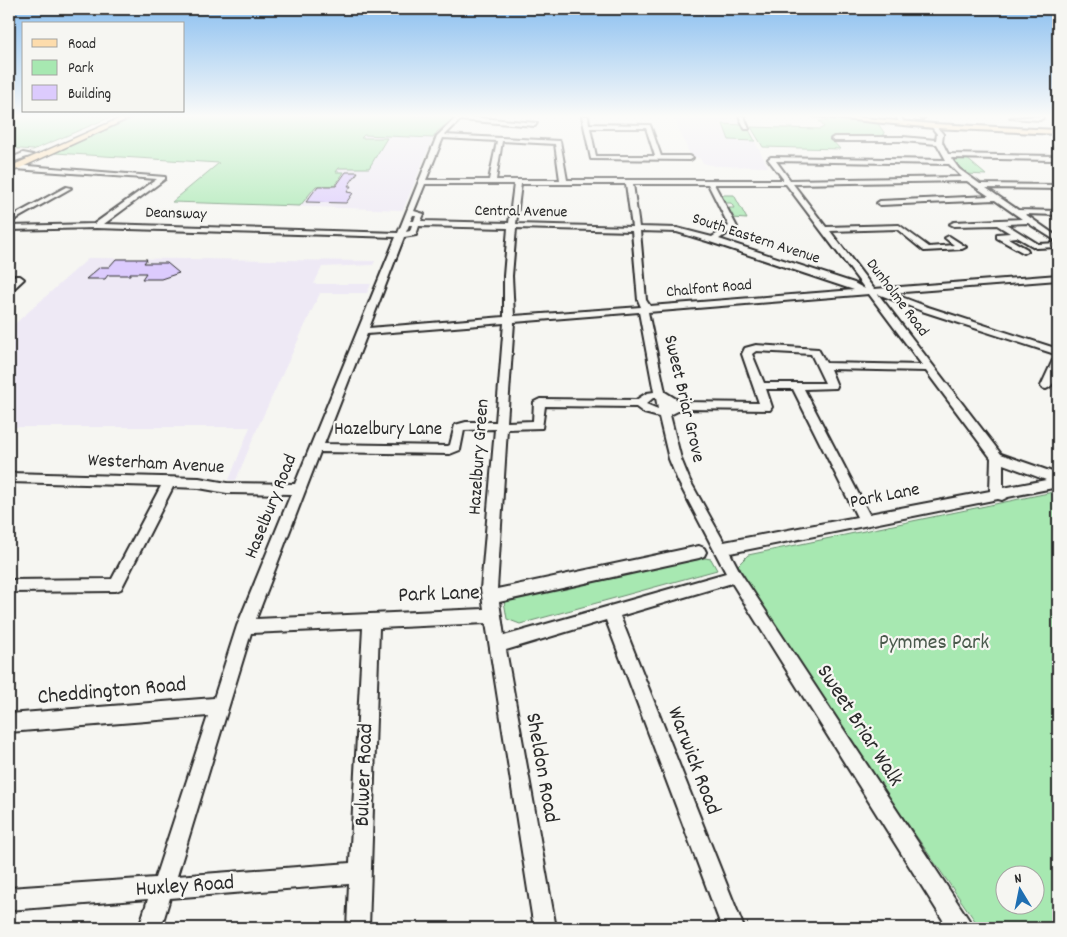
<svg xmlns="http://www.w3.org/2000/svg" width="1067" height="937" viewBox="0 0 1067 937" font-family="Dekko,sans-serif">
<rect width="100%" height="100%" fill="#f6f6f2"/>
<filter id="ink" filterUnits="userSpaceOnUse"><feTurbulence type="fractalNoise" baseFrequency=".02" numOctaves="2"/><feDisplacementMap in="SourceGraphic" scale="10" xChannelSelector="R" yChannelSelector="G"/><feConvolveMatrix kernelMatrix="1 2 1 2 8 2 1 2 1" color-interpolation-filters="sRGB"/></filter>
<g filter="url(#ink)">
<g fill="#eee9f5">
<path d="M674 118 741 120 744 128H748L768 167 715 166 703 163 699 158 691 157Z"/>
<path d="M364 135 433 138 403 210 172 202 220 163Z"/>
<path d="M89 258 375 261 373 265 322 267 314 284H371L367 293H320L258 427 236 480H229L250 427H9V329Z"/>
</g>
<g fill="#a7e8b1" stroke="#698a6e" fill-rule="evenodd">
<path d="M9 116H113L33 150 9 148Z"/>
<path d="M138 116H449L455 117 437 132 433 138 364 135 361 138H387L369 168H339L336 172H344L335 186H316L300 206 172 202 219 163 55 153Z"/>
<path d="M826 118 877 122 885 134 877 138H830L840 149 763 147 751 127 820 129 824 127 819 121H828Z"/>
<path d="M723 124 743 125 744 128H748L755 141 729 140Z"/>
<path d="M950 157H965L986 175 966 174Z"/>
<path d="M720 195H734L747 219 732 218 729 208H734L731 203H726Z"/>
<path d="M1058 491V928H980L785 647 738 565 748 555ZM1004 874H1034V904H1004Z"/>
<path d="M705 558 711 559 717 570 520 624 507 619 504 601 509 598Z"/>
</g>
<g fill="#dccbfd" stroke="#2b2b2b">
<path d="M346 172H358L348 186H351L347 192 353 193 346 203 306 202 318 186H336Z"/>
<path d="M116 259H147L144 263H167L179 273 161 279H142L146 273H130V275H108L105 279H86L100 267H109Z"/>
</g>
<g fill="none" stroke-linecap="round" stroke-linejoin="round">
<g stroke="#2b2b2b" stroke-width="4">
<g id="minor">
<path d="M458 116 537 123 535 126 460 120 445 135 560 141 567 180H784L768 159 771 157 946 160 937 144 903 141H834L831 139 834 137H903L936 140 937 134 931 126 934 124 943 134 942 142 948 154 1055 156 1058 158V163L1053 160 951 158 959 169 980 184 1058 185V189L986 188 1018 210 1058 211V215L1025 214 1058 237V242L1028 223 1006 224 1038 244 1058 243V247L1036 248 1017 237 1008 238 1027 249 1028 251 1024 253 997 238V234L1010 233 997 225 954 226 950 224 954 222 1022 219 995 200 880 205 877 203 880 201 989 196 967 181 793 184 826 227 899 225 929 247 954 245 945 238 949 236 966 247 962 249 924 251 897 229 830 231 874 289 1058 275V280L891 293 928 307 1058 349V355L922 311 878 294 1001 454 1058 474V487L1008 497 1002 500 998 499 730 553 740 572 969 920 972 928H948L732 583 620 616 744 928H722L606 620 506 650 556 928H534L486 623 379 628 369 928H347L349 884 170 898 161 928H139L148 899 9 910V888L155 878 208 716 9 732V714L214 698 237 626 291 494 227 493 199 488 173 487 121 589 116 591 9 592V580L112 579 161 486 9 482V473L199 478 227 483 295 484 396 237 96 228 9 230V226L94 224 157 179 15 169 12 167 15 165 165 177V179L104 224 398 233 437 136ZM443 138 497 141 489 180H426ZM502 141 555 144 560 180H496ZM776 161 949 164 962 177 790 180ZM425 184H514L509 223 421 221 424 214 414 211ZM521 184H626L632 227 516 224ZM633 184H708L729 226 712 237 677 228 639 227ZM714 184H786L865 289 854 283 719 239 737 227ZM413 215H416L414 221H410ZM409 225H412L410 231 406 232ZM419 226 508 228 504 276V317L369 328 404 237 416 235ZM516 228 632 231 638 300 641 307 514 316 512 276ZM640 231 677 232 710 242 854 290 650 306 646 300ZM869 294 922 365 826 363 818 349 756 345 745 348 742 354 759 403 681 402 665 392 648 312ZM639 312 654 392 647 393 636 400 540 399 534 402 533 421 507 422 514 322ZM504 323 496 422H466L455 425 450 445 448 446 324 444 367 334ZM756 351 811 354 825 383H764L752 354ZM830 369 926 371 991 458 990 491 869 514 804 389 836 388 837 386ZM766 389H793L857 517 724 542 690 481 681 459 670 415 682 409 770 410 772 407ZM653 398H656L658 409 646 404ZM545 406 636 407 644 413 659 417 669 459 678 481 726 573 504 636 499 602 699 558 704 556 706 552 704 548 699 546 497 589 507 429 542 428ZM495 429 481 589 484 609 256 619 320 452 450 454 460 450 464 430ZM1003 464 1046 480 1003 488ZM363 628 350 863 177 876 251 633Z"/>
<path d="M582 116H588L589 124 650 125 661 156H690L693 158 690 160 591 159ZM590 128H646L655 156H596Z"/>
<path d="M739 116H744L749 129H745Z"/>
<path d="M896 116H901L904 124H900Z"/>
<path d="M919 116H925V117L922 119Z"/>
<path d="M1041 116 1043 118 1040 120 1010 118Z"/>
<path d="M23 153 33 155 9 163V159Z"/>
<path d="M66 187 71 188 9 223V218Z"/>
<path d="M9 276H20L24 279 9 293V285L13 281 9 280Z"/>
<path d="M1058 357C1059 367 1057 385 1046 389L1042 388 1041 386 1053 360Z"/>
</g>
</g>
<g stroke="#2b2b2b" stroke-width="4">
<path id="major" d="M813 116H840L934 124 1058 130V134L934 128Z"/>
</g>
<g stroke="#2b2b2b" stroke-width="3">
<path id="highway" d="M125 116H134L9 173V167Z"/>
</g>
<use href="#minor" fill="#f6f6f2" fill-rule="evenodd"/>
<use href="#major" fill="#fddcac" fill-rule="evenodd"/>
<use href="#highway" fill="#fddcac" fill-rule="evenodd"/>
</g>
</g>
<linearGradient id="sky" x2="0" y2="1"><stop stop-color="#8abff0"/><stop offset="0.47" stop-color="#fbfbf9"/><stop offset="1" stop-color="#fbfbf9" stop-opacity="0"/></linearGradient>
<rect width="1067" height="247" fill="url(#sky)"/>
<g text-anchor="middle" dominant-baseline="central" stroke-width="4.5" stroke-linejoin="round" paint-order="stroke">
<g font-size="16" fill="#2b2b2b" stroke="#f6f6f2">
<text transform="translate(521 212) rotate(1)">Central Avenue</text>
<text transform="translate(176 214) rotate(2)">Deansway</text>
<text transform="translate(756 239) rotate(18)">South Eastern Avenue</text>
<text transform="translate(709 289) rotate(-5)">Chalfont Road</text>
<text transform="translate(897 298) rotate(53)">Dunholme Road</text>
</g>
<g font-size="19" fill="#2b2b2b" stroke="#f6f6f2">
<text transform="translate(683 399) rotate(77)">Sweet Briar Grove</text>
<text x="388" y="430">Hazelbury Lane</text>
<text transform="translate(480 457) rotate(-86)">Hazelbury Green</text>
<text transform="translate(156 465) rotate(3)">Westerham Avenue</text>
<text transform="translate(885 497) rotate(-11)">Park Lane</text>
<text transform="translate(272 507) rotate(-68)">Haselbury Road</text>
</g>
<g font-size="22" fill="#2b2b2b" stroke="#f6f6f2">
<text transform="translate(439 595) rotate(-2)">Park Lane</text>
<text transform="translate(112 692) rotate(-5)">Cheddington Road</text>
<text transform="translate(859 726) rotate(57)">Sweet Briar Walk</text>
<text transform="translate(693 761) rotate(69)">Warwick Road</text>
<text transform="translate(541 768) rotate(80)">Sheldon Road</text>
<text transform="translate(365 775) rotate(-88)">Bulwer Road</text>
<text transform="translate(185 887) rotate(-4)">Huxley Road</text>
</g>
<g font-size="22" fill="#4a5a4c" stroke="#f6f6f2">
<text x="934" y="643">Pymmes Park</text>
</g>
</g>
<rect width="1067" height="937" fill="none" stroke="#f6f6f2" stroke-width="30"/>
<rect x="15" y="15" width="1037" height="907" fill="none" stroke="#2b2b2b" stroke-width="2" filter="url(#ink)"/>
<rect x="22" y="22" width="162" height="90" fill="#f6f6f2" stroke="#a5a5a2"/>
<rect x="32" y="39" width="25" height="8" fill="#fddcac" stroke="#a5a5a2"/>
<text x="68" y="48" font-size="15" fill="#2b2b2b">Road</text>
<rect x="32" y="60" width="25" height="15" fill="#a7e8b1" stroke="#a5a5a2"/>
<text x="68" y="72" font-size="15" fill="#2b2b2b">Park</text>
<rect x="32" y="85" width="25" height="15" fill="#dccbfd" stroke="#a5a5a2"/>
<text x="68" y="98" font-size="15" fill="#2b2b2b">Building</text>
<g transform="translate(1020 890) rotate(350)"><circle r="24" fill="#f6f6f2" stroke="#a5a5a2"/>
<path d="M0-4L9 19L0 12L-9 19Z" fill="#1f6fb2"/>
<text y="-8" font-size="14" font-weight="bold" text-anchor="middle" fill="#2b2b2b">N</text>
</g>
</svg>
